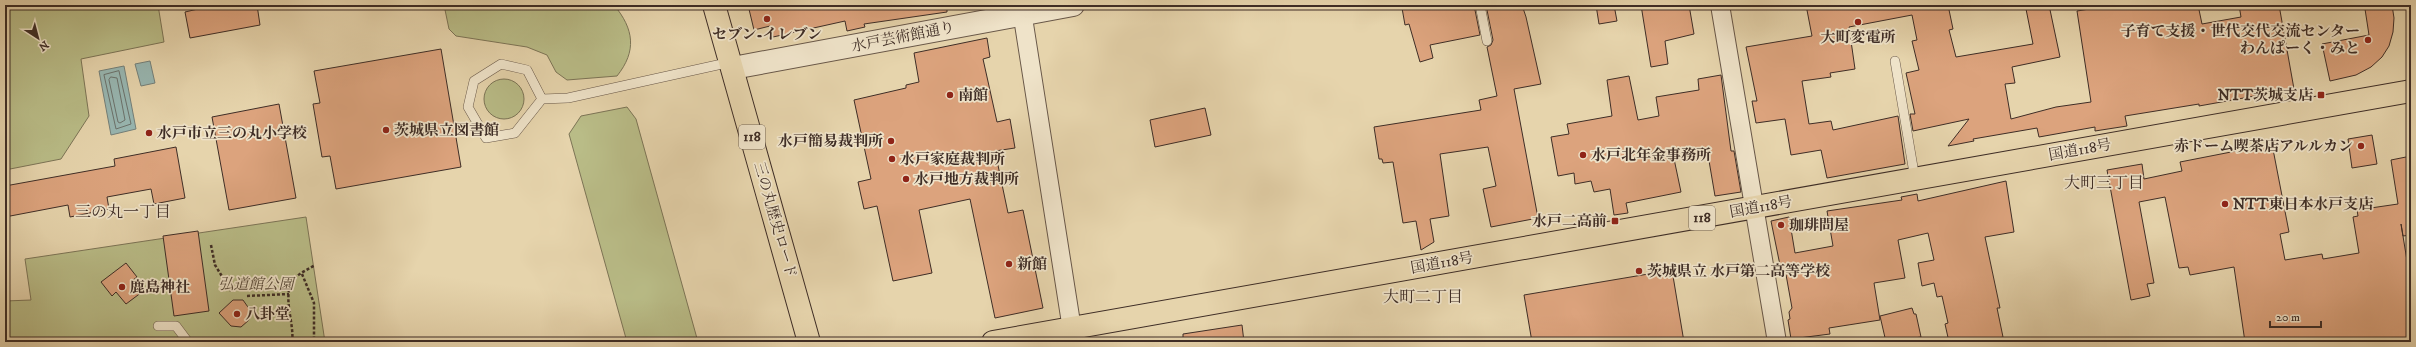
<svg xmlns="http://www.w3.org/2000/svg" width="2416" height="347" viewBox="0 0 2416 347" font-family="'IM FELL DW Pica','Noto Serif JP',serif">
<rect width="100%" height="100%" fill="#e6d4ac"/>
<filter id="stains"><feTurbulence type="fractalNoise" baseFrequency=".005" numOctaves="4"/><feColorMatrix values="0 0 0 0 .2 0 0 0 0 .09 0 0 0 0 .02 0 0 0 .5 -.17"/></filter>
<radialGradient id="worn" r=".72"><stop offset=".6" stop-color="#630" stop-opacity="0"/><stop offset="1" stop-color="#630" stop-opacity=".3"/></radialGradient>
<g fill="#b9bc87" stroke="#7c7456">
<path d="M5 5H158L164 42 81 59 89 116 61 159 5 170Z"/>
<path d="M444 5H614C634 29 637 51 617 76L567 80 556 72 547 55 527 47 456 36 449 29Z"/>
<circle cx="504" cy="99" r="20"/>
<path d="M627 107 636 119 698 342H627L569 134 581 116Z"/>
<path d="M306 217 325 342H5V301L31 300 25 259Z"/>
</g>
<g fill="#98b7b2" stroke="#74807a">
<path d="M150 61 155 83 141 86 135 64Z"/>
<path d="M124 66 136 129 111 135 99 71Z"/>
</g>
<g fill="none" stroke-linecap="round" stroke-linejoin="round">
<g stroke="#6b726c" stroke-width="1">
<path d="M119 71 131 124 116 129 104 75Z"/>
<path d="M111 77 117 78 125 120 120 123 118 122 109 80Z"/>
</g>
</g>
<g fill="#dca37d" stroke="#3e2d26">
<path d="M215 5H257L260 25 190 38 185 12Z"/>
<path d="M748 5H947V12L864 24 865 27 847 31 845 21 773 37 770 26 754 30Z"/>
<path d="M1415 5H1474L1480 35 1430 45 1433 58 1420 62 1409 24 1405 25 1402 8Z"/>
<path d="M1486 5H1522L1526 17 1541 84 1514 89 1538 218 1491 227 1483 189 1496 186 1488 147 1440 154 1449 216 1430 219 1434 242 1421 250 1416 221 1403 223 1393 162 1383 163 1382 159H1379L1374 127 1481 110 1479 100 1497 96 1487 47 1491 45 1493 40Z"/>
<path d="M1596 5H1614L1617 21 1599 24Z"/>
<path d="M1641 5H1689L1694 34 1665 41 1668 64 1651 67Z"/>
<path d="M1806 5H1948L1953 29 1949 30 1956 57 2033 44 2026 9 2049 5 2060 57 2012 67 2015 83 2005 84 2011 119 2056 107 2091 102 2077 11 2114 5H2198L2202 24 2241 17 2239 5H2279L2294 89 2199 106V104L2125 116 2127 126 2095 131V127L2039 137 2037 128 1973 139 1974 141 1948 146 1969 119 1913 131 1910 114H1915L1906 73 1919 70 1912 41 1917 40 1912 15 1849 27 1855 69 1830 73 1831 77 1802 81 1809 124 1831 121 1833 130 1898 116 1905 164 1827 178 1821 150 1791 155 1785 119 1756 123 1752 101H1757L1746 47 1812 36Z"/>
<path d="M2392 5 2394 18 2393 32 2389 46 2382 57 2371 67 2356 75 2330 81 2322 44 2369 35 2365 9Z"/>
<path d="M987 38 990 57 983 59 997 122 1010 119 1015 148 995 151 1008 213 1023 210 1043 308 995 318 970 199 919 210 932 273 893 281 877 206 864 209 858 182 871 179 854 100 906 88V85L919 82 914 53Z"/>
<path d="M441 49 461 167 336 189 330 156 322 157 313 104 320 103 314 71Z"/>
<path d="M1721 75 1731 151H1734L1741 192 1715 196 1707 149 1673 154 1681 192 1626 203 1628 213 1614 215 1610 189 1594 192 1591 181 1575 184 1574 173 1558 176 1551 137 1569 134 1567 124 1612 116 1607 80 1629 76 1638 120 1659 116 1656 97 1699 90 1698 79Z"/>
<path d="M279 104 296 198 229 210 212 117Z"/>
<path d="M1205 108 1211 135 1155 147 1150 120Z"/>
<path d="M2372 135 2377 164 2352 168 2348 139Z"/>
<path d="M2272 144 2289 232 2280 234 2285 260 2322 254 2323 259 2359 253 2353 217 2358 216 2357 210 2398 204 2391 160 2411 156V235L2403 236 2401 224 2411 285V342H2245L2234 267 2190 275 2188 267 2179 268 2165 197 2139 202 2154 283 2147 284 2150 296 2131 300 2107 170 2142 164 2144 179 2182 171 2180 162Z"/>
<path d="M176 147 185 198 154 204 151 189 107 197 109 209 70 217 68 205 5 217V186L115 166 114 159Z"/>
<path d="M2006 181 2014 232 1985 237 2000 308H1997L2003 337 1982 342H1949L1945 324 1948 323 1942 296 1937 297 1934 283 1922 286 1918 263 1934 260 1928 233 1898 240 1905 278 1874 283 1880 320 1829 328 1830 334 1791 339 1788 320 1790 319 1789 312 1792 308 1785 269 1781 270 1771 221 1789 217 1795 253 1833 246 1827 211 1902 200 1901 197 1917 194 1918 201Z"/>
<path d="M198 231 209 311 174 316 163 236Z"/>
<path d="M126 263 137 277 133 280 142 292 126 304 116 292 112 296 101 282Z"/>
<path d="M1672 270 1684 342H1532L1524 295Z"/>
<path d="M233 300H243L250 310 249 320 241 327 231 326 219 313Z"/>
<path d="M1912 308 1914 314H1916L1921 337 1886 342 1880 316Z"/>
<path d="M1242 325 1244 342H1183V334Z"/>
</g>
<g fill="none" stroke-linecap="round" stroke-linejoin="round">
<g stroke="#685748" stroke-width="10">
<g id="service">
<path d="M1480 5 1487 41"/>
<path d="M1895 61 1915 179"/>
<path d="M542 99 515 133 486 138 468 107 474 81 501 64 527 70 542 99 568 98 731 62"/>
<path d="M158 326H176L188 342"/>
</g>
</g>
<g stroke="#685748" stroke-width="20">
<g id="minor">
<path d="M1021 5 1074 342"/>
<path d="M1720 5 1777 342"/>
</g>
</g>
<g stroke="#685748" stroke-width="24">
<path id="tertiary" d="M733 68 1073 5"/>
</g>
<g stroke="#3e2d26" stroke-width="24">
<g id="trunk">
<path d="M714 5 809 342"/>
<path d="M993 342 2411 91"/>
</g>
</g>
<g stroke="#3e2d26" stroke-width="2.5" stroke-dasharray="3 2" stroke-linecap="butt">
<path d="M211 245 215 265 231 291"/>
<path d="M302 274 314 303V342"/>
<path d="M247 296 289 294"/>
<path d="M292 342C295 324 281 295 294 279 299 273 309 269 315 265"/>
</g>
<use href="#service" stroke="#efe3c9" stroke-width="9"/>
<use href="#minor" stroke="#efe3c9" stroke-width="18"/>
<use href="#tertiary" stroke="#efe3c9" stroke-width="22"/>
<use href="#trunk" stroke="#e6d4ac" stroke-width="22"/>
</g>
<g fill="#8f2418" stroke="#efe3c9" stroke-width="1.5">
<circle cx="767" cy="19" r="4"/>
<circle cx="1858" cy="22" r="4"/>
<circle cx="2368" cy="40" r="4"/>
<circle cx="950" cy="95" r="4"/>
<rect x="2317" y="91" width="8" height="8" rx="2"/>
<circle cx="386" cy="130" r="4"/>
<circle cx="149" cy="133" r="4"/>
<circle cx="891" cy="141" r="4"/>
<circle cx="2361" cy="146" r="4"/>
<circle cx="1583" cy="155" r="4"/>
<circle cx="892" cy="159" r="4"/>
<circle cx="906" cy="179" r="4"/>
<circle cx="2225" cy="204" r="4"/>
<rect x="1611" y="217" width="8" height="8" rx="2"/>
<circle cx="1781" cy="225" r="4"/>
<circle cx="1009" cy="264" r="4"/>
<circle cx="1639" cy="271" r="4"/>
<circle cx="122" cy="287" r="4"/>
<circle cx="237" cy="314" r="4"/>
</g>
<g text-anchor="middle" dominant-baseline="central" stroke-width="3.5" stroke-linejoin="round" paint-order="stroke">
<g fill="#efe3c9" stroke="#736457" stroke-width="1">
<rect x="739" y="125" width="26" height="24" rx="3"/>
<rect x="1689" y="206" width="26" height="24" rx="3"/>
</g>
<g font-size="14" font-weight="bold" fill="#3e2d26">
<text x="752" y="137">118</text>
<text x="1702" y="218">118</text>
</g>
<g font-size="15" font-weight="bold" fill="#3e2d26" stroke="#efe3c9" text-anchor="start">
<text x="2360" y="31" text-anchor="end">子育て支援・世代交代交流センター<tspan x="2360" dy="17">わんぱーく・みと</tspan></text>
<text x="767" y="34" text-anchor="middle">セブン-イレブン</text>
<text x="1858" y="37" text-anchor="middle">大町変電所</text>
<text x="958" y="95">南館</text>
<text x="2313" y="95" text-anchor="end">NTT茨城支店</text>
<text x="394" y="130">茨城県立図書館</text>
<text x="157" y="133">水戸市立三の丸小学校</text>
<text x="883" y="141" text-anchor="end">水戸簡易裁判所</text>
<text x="2353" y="146" text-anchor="end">赤ドーム喫茶店アルルカン</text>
<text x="1591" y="155">水戸北年金事務所</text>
<text x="900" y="159">水戸家庭裁判所</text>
<text x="914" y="179">水戸地方裁判所</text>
<text x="2233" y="204">NTT東日本水戸支店</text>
<text x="1607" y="221" text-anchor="end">水戸二高前</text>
<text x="1789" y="225">珈琲問屋</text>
<text x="1017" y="264">新館</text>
<text x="1647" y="271">茨城県立 水戸第二高等学校</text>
<text x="130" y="287">鹿島神社</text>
<text x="245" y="314">八卦堂</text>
</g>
<g font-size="15" fill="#3e2d26" stroke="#efe3c9">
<text transform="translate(903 37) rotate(-11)">水戸芸術館通り</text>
<text transform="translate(2080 150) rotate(-10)">国道118号</text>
<text transform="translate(1761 207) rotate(-10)">国道118号</text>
<text transform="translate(775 220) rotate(74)">三の丸歴史ロード</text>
<text transform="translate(1442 263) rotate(-10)">国道118号</text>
</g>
<g font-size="15" font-style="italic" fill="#574a39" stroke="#efe3c9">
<text x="256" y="284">弘道館公園</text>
</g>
<g font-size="16" fill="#3e2d26" stroke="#efe3c9">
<text x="2104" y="183">大町三丁目</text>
<text x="123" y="212">三の丸一丁目</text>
<text x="1423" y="297">大町二丁目</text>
</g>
</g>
<rect width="2416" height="347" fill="none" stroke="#e6d4ac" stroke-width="20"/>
<rect x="6" y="6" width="2404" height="335" fill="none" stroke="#3e2d26" stroke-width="2"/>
<rect x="10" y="10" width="2396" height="327" fill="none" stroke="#3e2d26"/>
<g transform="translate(38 38) rotate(144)" stroke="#efe3c9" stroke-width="3" paint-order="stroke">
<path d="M0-3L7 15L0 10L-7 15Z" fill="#3e2d26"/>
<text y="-6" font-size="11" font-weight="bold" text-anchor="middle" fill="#3e2d26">N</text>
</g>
<path d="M2270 321v6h51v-6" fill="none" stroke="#3e2d26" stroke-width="2"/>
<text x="2276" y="321" font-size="12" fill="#3e2d26" stroke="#efe3c9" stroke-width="3" paint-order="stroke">20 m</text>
<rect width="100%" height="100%" filter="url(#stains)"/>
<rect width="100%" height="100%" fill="url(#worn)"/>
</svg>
